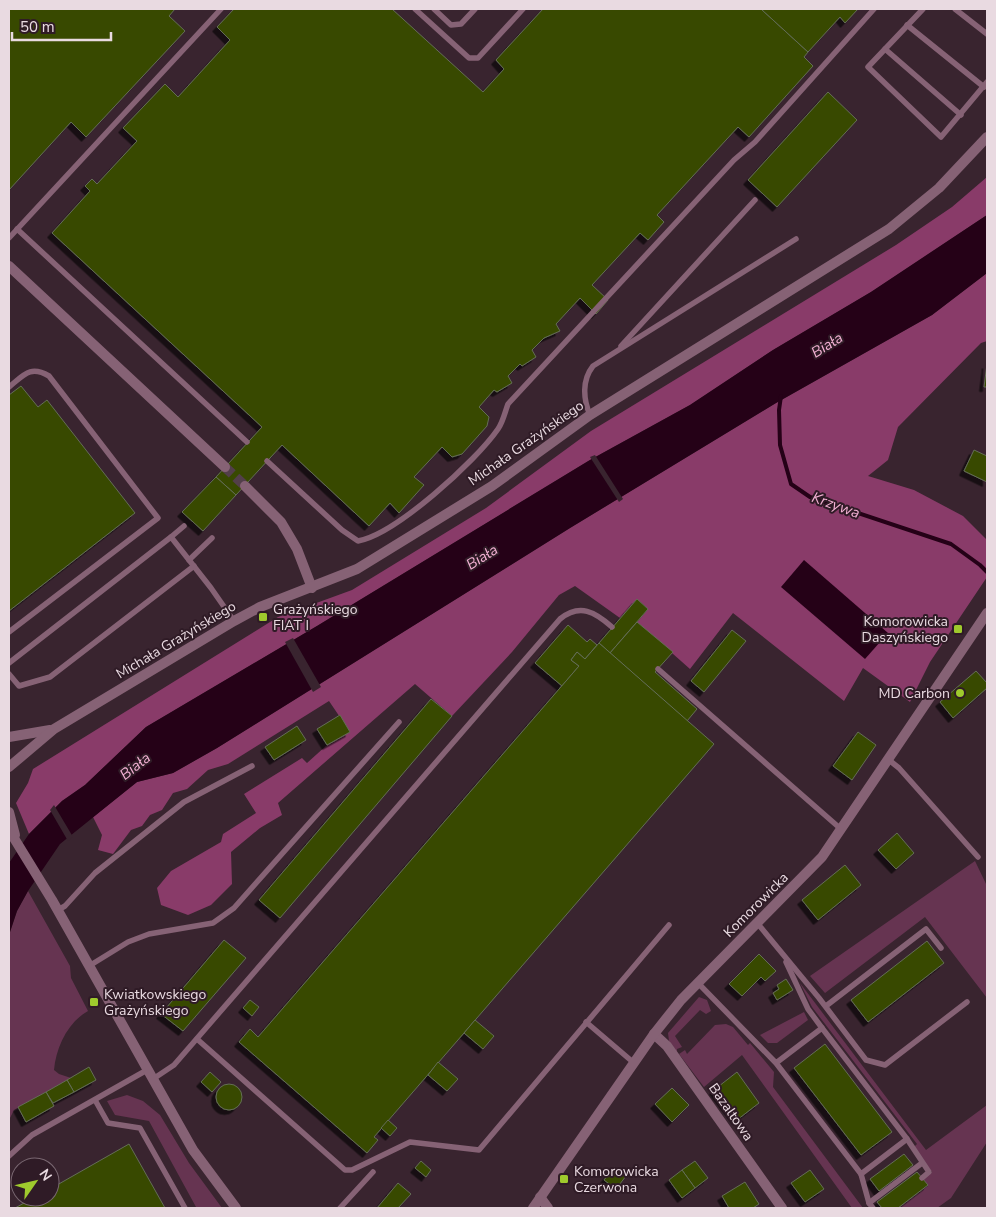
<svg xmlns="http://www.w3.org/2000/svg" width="996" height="1217" viewBox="0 0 996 1217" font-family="'Nunito Sans',sans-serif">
<defs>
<filter id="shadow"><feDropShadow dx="-4.5" dy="4.5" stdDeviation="0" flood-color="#0009"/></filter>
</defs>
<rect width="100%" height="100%" fill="#39242f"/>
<g fill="#663451">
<path d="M975 861 987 886V998L925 917 825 993 810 976Z"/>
<path d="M28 891 70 966 71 978 88 1011C68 1022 56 1047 54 1070L59 1074 71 1078 14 1110 9 1120V935L17 911Z"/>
<path d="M800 983 926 1150 987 1105V1142L951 1198 937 1208H898L928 1186 923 1179 932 1172 913 1148 917 1144 812 1007Z"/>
<path d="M699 997 707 1000 711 1011 706 1014 700 1010 675 1036 682 1047 677 1049V1052L669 1041 668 1033Z"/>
<path d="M804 1012 808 1020 777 1043H768L760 1035Z"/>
<path d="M726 1024 733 1027 748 1045 750 1043 774 1072 773 1087 863 1208H852L742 1055 704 1087 679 1054 685 1050 687 1054 715 1025Z"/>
<path d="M127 1095 143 1101 160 1115 189 1163 222 1208 196 1207 149 1121 115 1115 107 1101Z"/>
</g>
<g fill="#893b69">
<path d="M987 177V215L871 292 773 350 690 405 590 460 317 626 146 727 85 785 62 801 29 834 16 803 28 783 33 769 278 617 352 590 486 508 591 431 896 245 952 207Z"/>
<path d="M987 273V341L981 343 898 427 888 460 868 476 914 490 963 516 987 540V577L930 662 910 702 863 668 844 701 733 613 690 669 637 622 648 609 637 599 620 618 575 586 559 595 512 652 452 716 415 684 278 803 282 815 260 828 231 852 232 884 211 905 188 915 161 905 157 888 171 871 221 842 223 834 256 813 244 794 302 758 307 763 327 745 350 732 329 701 228 764 208 770 187 789 173 793 162 810 150 815 142 826 131 830 113 854 98 850 102 835 93 817 137 782 173 773 217 748 570 528 776 403 932 315Z"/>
</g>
<g fill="#250117">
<path d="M987 215V273L932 315 776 403 570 528 217 748 173 773 137 782 60 844 28 891 17 911 9 935V863L29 834 62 801 85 785 146 727 317 626 590 460 690 405 773 350 871 292Z"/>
<path d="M804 560 888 633 865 659 781 587Z"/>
</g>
<g fill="#39242f">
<path d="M595 455 623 499 619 502 590 457Z"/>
<path d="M293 638 321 687 313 692 285 642Z"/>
<path d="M54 805 73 837 68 841 50 810Z"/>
</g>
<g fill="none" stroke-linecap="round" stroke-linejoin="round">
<path stroke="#250117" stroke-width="4" d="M781 396 779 410 780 445 791 484 810 497 951 544 980 565 987 572"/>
</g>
<g fill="#374a00" stroke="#646d56" filter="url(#shadow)">
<path d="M9 9H175L169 16 185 31 86 137 71 122 9 190Z"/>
<path d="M234 9H392L483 92 504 69 496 60 543 9H761L808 52 804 57 813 66 749 137 738 127 657 215 664 222 648 240 640 233 592 285 608 300 596 314 580 298 556 324 560 331 544 338 532 350 536 357 522 366 520 364 508 376 512 383 497 392 494 390 479 407 489 417 487 426 462 454 452 457 442 447 414 477 424 485 399 513 390 503 369 526 282 445 236 495 216 477 262 427 52 233 90 191 85 186 92 179 97 184 137 141 123 128 165 84 178 97 230 40 217 27Z"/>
<path d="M761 9H858L845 23 840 17 808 52Z"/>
<path d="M828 92 857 120 777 207 748 180Z"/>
<path d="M987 364V387H984Z"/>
<path d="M21 386 38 407 47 400 135 513 9 611V395Z"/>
<path d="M974 450 987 456V482L964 471Z"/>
<path d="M216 477 236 495 203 531 182 512Z"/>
<path d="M637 599 648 609 610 653 599 643Z"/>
<path d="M637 622 673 652 655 672 697 709 687 721 610 653Z"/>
<path d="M568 625 587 642 590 639 597 645 585 659 577 652 571 660 579 666 562 686 535 663Z"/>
<path d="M732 630 746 641 704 692 691 681Z"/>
<path d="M599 643 714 744 374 1137 378 1140 367 1153 239 1042 250 1029 258 1037 579 666 571 660 577 652 585 659Z"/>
<path d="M976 671 987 683V688L953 718 940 702Z"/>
<path d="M431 699 452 716 280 918 259 900Z"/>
<path d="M340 715 350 732 327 745 317 729Z"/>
<path d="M297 726 306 740 274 760 265 747Z"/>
<path d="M858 732 876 745 852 780 833 766Z"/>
<path d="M897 833 914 853 896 869 878 850Z"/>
<path d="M845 865 861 885 818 920 802 900Z"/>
<path d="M224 940 246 958 183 1031 161 1014Z"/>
<path d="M927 941 944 963 868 1022 851 1000Z"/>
<path d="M759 954 776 971 765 981 761 977 742 996 729 984Z"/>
<path d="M786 979 793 990 777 1000 773 993 779 989 777 985Z"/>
<path d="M250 1000 259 1007 252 1016 243 1008Z"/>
<path d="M475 1020 494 1036 483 1049 464 1033Z"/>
<path d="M825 1044 892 1132 861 1155 794 1068Z"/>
<path d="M438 1062 458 1079 447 1091 428 1075Z"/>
<path d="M89 1067 96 1080 74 1092 67 1080Z"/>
<path d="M210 1072 221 1082 212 1092 201 1082Z"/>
<path d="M737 1072 759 1103 737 1120 714 1090Z"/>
<path d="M67 1080 74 1092 53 1103 46 1092Z"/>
<circle cx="229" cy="1097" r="13"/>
<path d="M672 1088 689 1105 672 1122 655 1104Z"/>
<path d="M46 1092 54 1106 26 1122 18 1107Z"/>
<path d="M388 1120 397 1128 390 1136 381 1128Z"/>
<path d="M129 1144 165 1208H15L35 1197H50V1189Z"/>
<path d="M904 1154 913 1165 879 1191 870 1179Z"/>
<path d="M421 1161 431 1170 426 1177 415 1168Z"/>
<path d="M695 1161 708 1178 695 1188 682 1170Z"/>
<path d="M614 1167 626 1176 616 1189 604 1180Z"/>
<path d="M682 1170 695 1188 682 1198 669 1180Z"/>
<path d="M810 1170 824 1189 805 1202 791 1183Z"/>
<path d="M917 1172 928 1185 898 1208H882L877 1202Z"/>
<path d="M745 1182 759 1204 753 1208H729L722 1196Z"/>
<path d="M398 1183 411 1194 398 1208H377Z"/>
</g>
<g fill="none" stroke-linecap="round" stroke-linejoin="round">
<path stroke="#533f4a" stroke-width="10" stroke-dasharray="10 5" stroke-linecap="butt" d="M225 467 245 486"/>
<g stroke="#866275" stroke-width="5.5">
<path d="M415 9 469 58H478L523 9"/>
<path d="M434 9 451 25 461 24 475 9"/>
<path d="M923 9 868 67 941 137 987 82"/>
<path d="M955 9 987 34"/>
<path d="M907 25 984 87"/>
<path d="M885 49 961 115"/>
<path d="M17 229 247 442"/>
<path d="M9 238 221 9"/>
<path d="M621 346 755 200"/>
<path d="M9 387C24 375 30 365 49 376L158 518 9 632"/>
<path d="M590 415C583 399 582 380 593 366L796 239"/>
<path d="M267 461 342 530 358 541C396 534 476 461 498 429 503 422 505 412 508 404L734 160 755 142 874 9"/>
<path d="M171 537 184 526"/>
<path d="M189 560 212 538"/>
<path d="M9 663 171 537 211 588 234 621"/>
<path d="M658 669 842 830"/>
<path d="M9 674 19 686 50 677 194 566"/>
<path d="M889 760 899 768 978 857"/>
<path d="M58 910 65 906 95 873 184 802 252 766"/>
<path d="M758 924 819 998 866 1060 885 1065 967 1002"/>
<path d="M786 962 808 1009 822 1028"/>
<path d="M89 966 128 942 149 934 213 923 234 908 399 722"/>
<path d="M698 983 776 1063 861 1174 907 1139 822 1028 776 1063"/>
<path d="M826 1006 926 929 941 948"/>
<path d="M586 1022 634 1063"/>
<path d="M197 1039 345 1170H352L410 1142 479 1150 669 925"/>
<path d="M153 1079 174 1065 560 619C580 603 595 612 612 627"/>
<path d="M95 1100 108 1123 140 1128 185 1208"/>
<path d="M907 1139 929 1172 922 1178"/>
<path d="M9 1156 32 1135 147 1070"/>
<path d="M861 1174 869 1203 873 1208"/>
<path d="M869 1203 922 1163"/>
<path d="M340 1208 373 1172"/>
</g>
<g stroke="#866275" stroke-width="10">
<path d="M9 266 225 467"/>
<path d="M245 486 281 522 297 549 312 588"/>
<path d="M9 737 50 730"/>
<path d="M9 767 54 729 234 621 260 607 357 569 492 486 590 415 889 229 939 188 987 137"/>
<path d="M654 1034 667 1046 782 1208"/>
<path d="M540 1197 548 1208"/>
</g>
<g stroke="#866275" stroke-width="10">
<path d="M9 812 15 835"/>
<path d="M9 830 52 900 193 1150 236 1208"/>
<path d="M533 1208 654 1034 681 1000 822 857 987 613"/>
</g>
</g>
<g fill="#9fca2d" stroke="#2f1b26" stroke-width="2">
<rect x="258" y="612" width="10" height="10" rx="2.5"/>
<rect x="953" y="624" width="10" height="10" rx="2.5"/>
<circle cx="960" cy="693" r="5"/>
<rect x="89" y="997" width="10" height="10" rx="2.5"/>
<rect x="559" y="1174" width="10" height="10" rx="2.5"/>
</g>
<g text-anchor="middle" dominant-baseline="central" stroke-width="4" stroke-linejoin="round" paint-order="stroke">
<g font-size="14" fill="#e9dae1" stroke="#2f1b26">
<text transform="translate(526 443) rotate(-35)">Michała Grażyńskiego</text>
<text transform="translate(176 640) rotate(-31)">Michała Grażyńskiego</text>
<text transform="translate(756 905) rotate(-45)">Komorowicka</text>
<text transform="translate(731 1112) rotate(55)">Bazaltowa</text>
</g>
<g font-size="14" fill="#e9dae1" stroke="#2f1b26" text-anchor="start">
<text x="273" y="609">Grażyńskiego<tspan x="273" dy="16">FIAT I</tspan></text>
<text x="948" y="621" text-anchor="end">Komorowicka<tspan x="948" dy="16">Daszyńskiego</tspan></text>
<text x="950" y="693" text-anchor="end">MD Carbon</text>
<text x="104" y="994">Kwiatkowskiego<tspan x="104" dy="16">Grażyńskiego</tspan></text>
<text x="574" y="1171">Komorowicka<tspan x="574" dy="16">Czerwona</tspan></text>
</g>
<g font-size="15" font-style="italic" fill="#f3b1d4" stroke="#2f1b26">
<text transform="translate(827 345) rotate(-32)">Biała</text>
<text transform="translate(836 505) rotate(20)">Krzywa</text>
<text transform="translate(482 557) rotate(-32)">Biała</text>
<text transform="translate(135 766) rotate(-38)">Biała</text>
</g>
</g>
<rect width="996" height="1217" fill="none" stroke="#e9dae1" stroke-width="20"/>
<g transform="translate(35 1182) rotate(56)"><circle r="24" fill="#2f1b26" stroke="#796771"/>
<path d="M0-4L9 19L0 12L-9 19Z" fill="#9fca2d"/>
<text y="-8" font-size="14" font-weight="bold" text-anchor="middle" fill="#e9dae1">N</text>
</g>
<path d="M12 32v8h99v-8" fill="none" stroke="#e9dae1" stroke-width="2.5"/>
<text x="20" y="32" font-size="15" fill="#e9dae1" stroke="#2f1b26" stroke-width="4" paint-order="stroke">50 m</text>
</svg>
